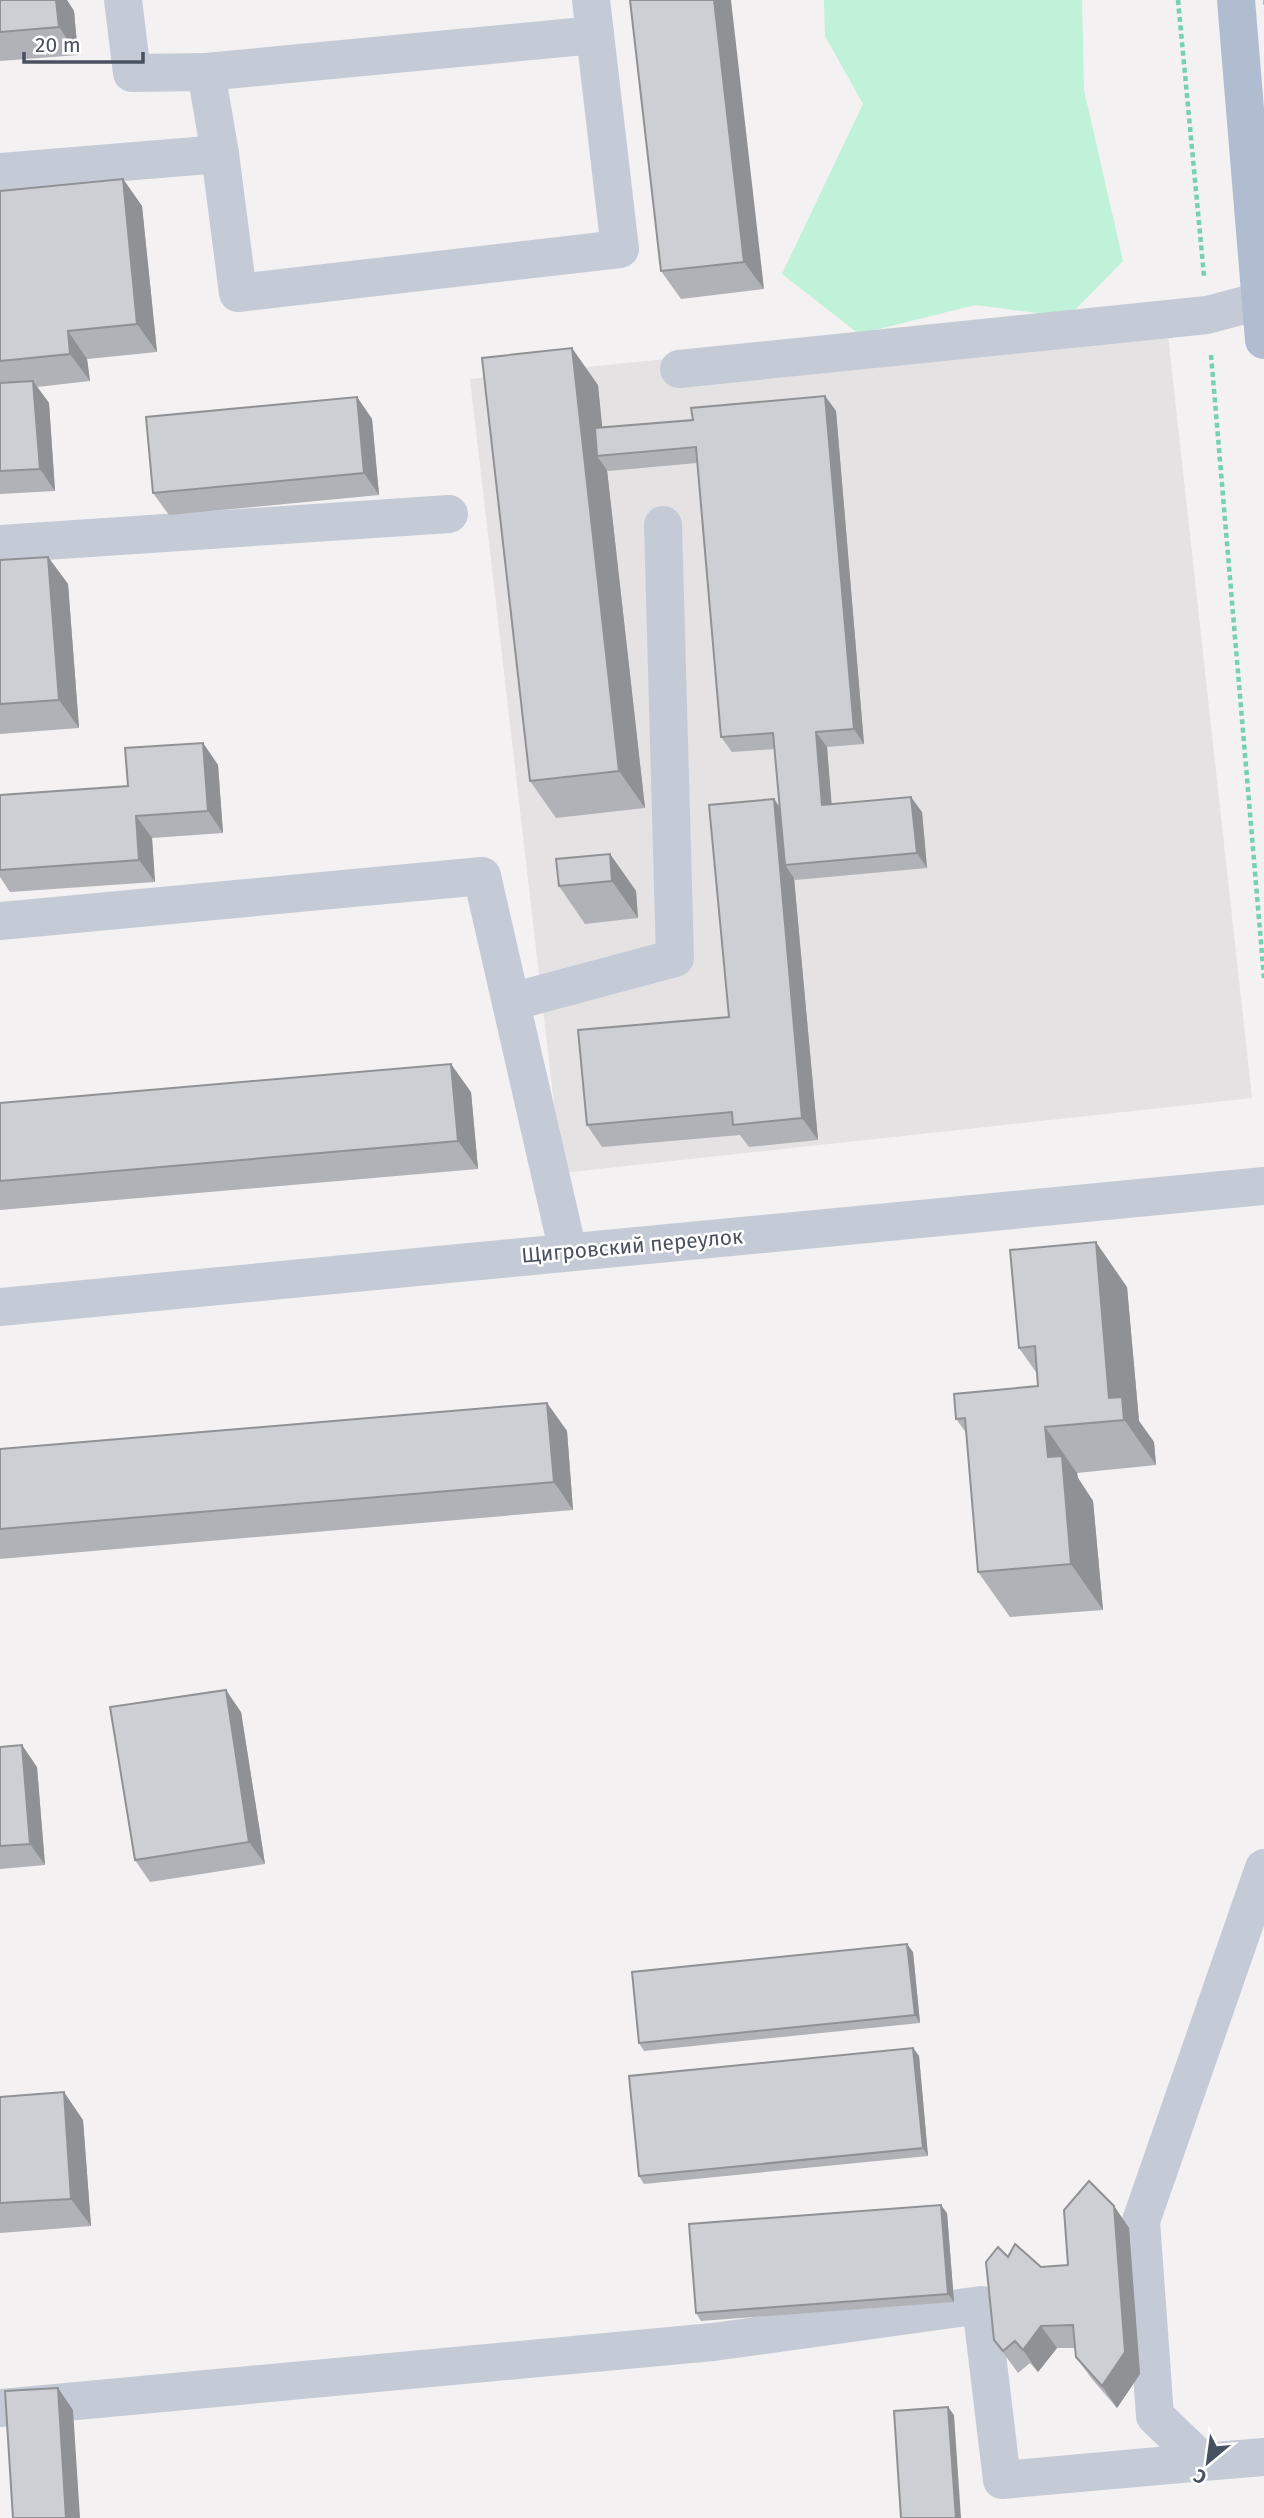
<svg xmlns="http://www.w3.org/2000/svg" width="1264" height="2518" viewBox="0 0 1264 2518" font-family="'Fira Sans',sans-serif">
<rect width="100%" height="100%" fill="#f3f1f1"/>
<path fill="#e4e2e3" d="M1165 308 1252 1098 562 1173 470 379Z"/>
<path fill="#bff2d8" d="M824 0H1082L1084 90 1123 261 1068 317 975 305 859 334 782 274 863 104 825 36Z"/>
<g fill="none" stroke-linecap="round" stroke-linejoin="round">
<g stroke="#75d1af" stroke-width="4.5" stroke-dasharray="5 3.5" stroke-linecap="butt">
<path d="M1178 0 1204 276"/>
<path d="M1211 355 1264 978"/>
</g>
<g stroke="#c4cbd6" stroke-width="38">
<path d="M123 0 132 73 206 72"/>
<path d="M220 154 206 72 595 35"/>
<path d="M0 172 220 154 238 293 620 249 591 0"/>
<path d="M679 369 1207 315 1260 301"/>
<path d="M0 544 449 514"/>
<path d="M0 921 482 876 568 1252"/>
<path d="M511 1002 675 958 663 525"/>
<path d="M0 1307 1264 1186"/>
<path d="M1264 1868 1141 2221 1155 2416 1203 2462 1264 2457"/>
<path d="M0 2408 713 2342 981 2305 1002 2480 1203 2462"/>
</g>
<path stroke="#b0bcd0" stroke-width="38" d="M1236 0 1264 340"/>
<path stroke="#b3b5bb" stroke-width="2" d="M1264 0V4"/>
</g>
<g fill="#b0b2b7">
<path d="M0 0H67L74 11 78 55 0 61Z"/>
<path d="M630 0 764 289 681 299 661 271Z"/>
<path d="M123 179 142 206 157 352 87 359 90 381 37 387 49 403 55 491 0 494V191Z"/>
<path d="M598 385 602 428 693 420 825 396 836 411 864 744 827 747 831 804 922 812 927 868 795 880 794 878 818 1140 749 1147 740 1135 602 1147 587 1125 729 1017 774 799 780 808 775 749 732 752 721 737 697 463 608 471 607 470 645 808 556 818 530 781Z"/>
<path d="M357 397 372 419 379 495 169 515 153 493Z"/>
<path d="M48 557 68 584 79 728 0 734V560Z"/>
<path d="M203 743 218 765 223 833 152 838 155 882 10 892 0 877V795L128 786Z"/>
<path d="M610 854 636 891 638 918 585 924 559 886Z"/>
<path d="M471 1092 478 1169 0 1210V1103Z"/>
<path d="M1127 1287 1139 1421 1154 1442 1156 1465 1077 1473 1078 1478 1093 1501 1103 1610 1010 1617 978 1572 967 1434 956 1419 1038 1386V1375L1019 1348Z"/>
<path d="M547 1403 567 1431 573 1510 0 1559V1449Z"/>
<path d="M241 1712 265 1864 150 1882 135 1860Z"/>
<path d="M0 1747 37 1767 45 1865 0 1869Z"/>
<path d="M913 1952 920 2023 644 2051 639 2043Z"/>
<path d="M913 2048 919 2056 928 2156 644 2184 639 2176Z"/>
<path d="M0 2097 83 2120 91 2226 0 2233Z"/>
<path d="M1114 2206 1129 2228 1140 2374 1117 2408 1092 2379 1076 2357 1075 2348H1057L1038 2372 1030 2363 1018 2373 994 2340 1008 2257 1041 2267 1068 2265Z"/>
<path d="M947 2213 954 2302 701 2321 696 2313Z"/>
</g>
<g fill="#909195">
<path d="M56 0H67L74 11 78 55 59 27Z"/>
<path d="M714 0H731L764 289 744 262Z"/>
<path d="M123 179 142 206 157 352 137 324Z"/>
<path d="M68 331 87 359 90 381 70 354Z"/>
<path d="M572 348 598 385 605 455 597 456 607 470 645 808 619 771Z"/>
<path d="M33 381 49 403 55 491 40 469Z"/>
<path d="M825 396 836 411 864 744 854 729Z"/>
<path d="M357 397 372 419 379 495 364 473Z"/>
<path d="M48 557 68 584 79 728 59 700Z"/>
<path d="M816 732 827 747 833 820 822 805Z"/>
<path d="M203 743 218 765 223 833 208 811Z"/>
<path d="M911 797 922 812 927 868 917 853Z"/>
<path d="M774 799 789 821 785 865 794 878 818 1140 802 1118Z"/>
<path d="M136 816 152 838 155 882 139 860Z"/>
<path d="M610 854 636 891 638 918 612 881Z"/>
<path d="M451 1064 471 1092 478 1169 458 1141Z"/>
<path d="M1096 1242 1127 1287 1139 1421 1154 1442 1156 1465 1109 1398Z"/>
<path d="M547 1403 567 1431 573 1510 554 1482Z"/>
<path d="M1045 1427 1077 1473 1078 1478 1093 1501 1103 1610 1071 1564 1048 1457Z"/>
<path d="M226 1690 241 1712 265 1864 249 1842Z"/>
<path d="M22 1745 37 1767 45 1865 30 1844Z"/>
<path d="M907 1944 913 1952 920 2023 915 2015Z"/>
<path d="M913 2048 919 2056 928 2156 923 2148Z"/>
<path d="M64 2092 83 2120 91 2226 71 2199Z"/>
<path d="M941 2205 947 2213 954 2302 948 2294Z"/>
<path d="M1114 2206 1129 2228 1140 2374 1117 2408 1102 2386Z"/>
<path d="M1041 2326 1057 2348 1038 2372 1023 2350Z"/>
<path d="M58 2388 73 2410 80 2518H66Z"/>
<path d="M948 2407 954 2415 961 2518H956Z"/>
</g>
<g fill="#cdcfd5" stroke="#909195" stroke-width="2">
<path d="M0 0H56L59 27 0 32Z"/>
<path d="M630 0H714L744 262 661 271Z"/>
<path d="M123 179 137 324 68 331 70 354 0 361V191Z"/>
<path d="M572 348 619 771 530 781 482 358Z"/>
<path d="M33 381 40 469 0 471V383Z"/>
<path d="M825 396 854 729 816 732 822 805 911 797 917 853 785 865 773 733 721 737 696 447 597 456 595 428 693 420 691 408Z"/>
<path d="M357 397 364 473 153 493 146 417Z"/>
<path d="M48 557 59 700 0 704V560Z"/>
<path d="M203 743 208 811 136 816 139 860 0 870V795L128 786 125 748Z"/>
<path d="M774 799 802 1118 733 1125 732 1112 587 1125 578 1030 729 1017 709 805Z"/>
<path d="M610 854 612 881 559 886 556 859Z"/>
<path d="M451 1064 458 1141 0 1181V1103Z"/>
<path d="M1096 1242 1109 1398 1122 1397 1124 1420 1045 1427 1048 1457 1062 1456 1071 1564 978 1572 965 1418 956 1419 954 1394 1038 1386 1035 1346 1019 1348 1010 1250Z"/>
<path d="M547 1403 554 1482 0 1529V1449Z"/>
<path d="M226 1690 249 1842 135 1860 110 1707Z"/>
<path d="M22 1745 30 1844 0 1846V1747Z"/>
<path d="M907 1944 915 2015 639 2043 632 1972Z"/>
<path d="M913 2048 923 2148 639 2176 629 2076Z"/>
<path d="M64 2092 71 2199 0 2203V2097Z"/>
<path d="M1089 2181 1114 2206 1125 2352 1102 2386 1076 2357 1073 2325 1041 2326 1023 2350 1015 2341 1003 2351 994 2340 986 2262 998 2247 1008 2257 1015 2244 1041 2267 1068 2265 1064 2210Z"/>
<path d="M941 2205 948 2294 696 2313 689 2224Z"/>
<path d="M58 2388 66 2518H13L5 2391Z"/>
<path d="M948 2407 956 2518H901L894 2411Z"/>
</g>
<g text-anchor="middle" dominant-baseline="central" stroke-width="5" stroke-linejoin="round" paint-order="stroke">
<g font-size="21" fill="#48515f" stroke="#fff">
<text transform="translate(632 1246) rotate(-5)">Щигровский переулок</text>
</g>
</g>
<g transform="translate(1208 2462) rotate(209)" stroke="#ffffff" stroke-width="5" paint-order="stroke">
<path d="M0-5L12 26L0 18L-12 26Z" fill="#48515f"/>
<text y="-10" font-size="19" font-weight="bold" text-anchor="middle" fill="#48515f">С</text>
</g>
<path d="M24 52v10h119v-10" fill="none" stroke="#48515f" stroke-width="3.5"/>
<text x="35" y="52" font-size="21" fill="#48515f" stroke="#ffffff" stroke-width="5" paint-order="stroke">20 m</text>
</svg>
